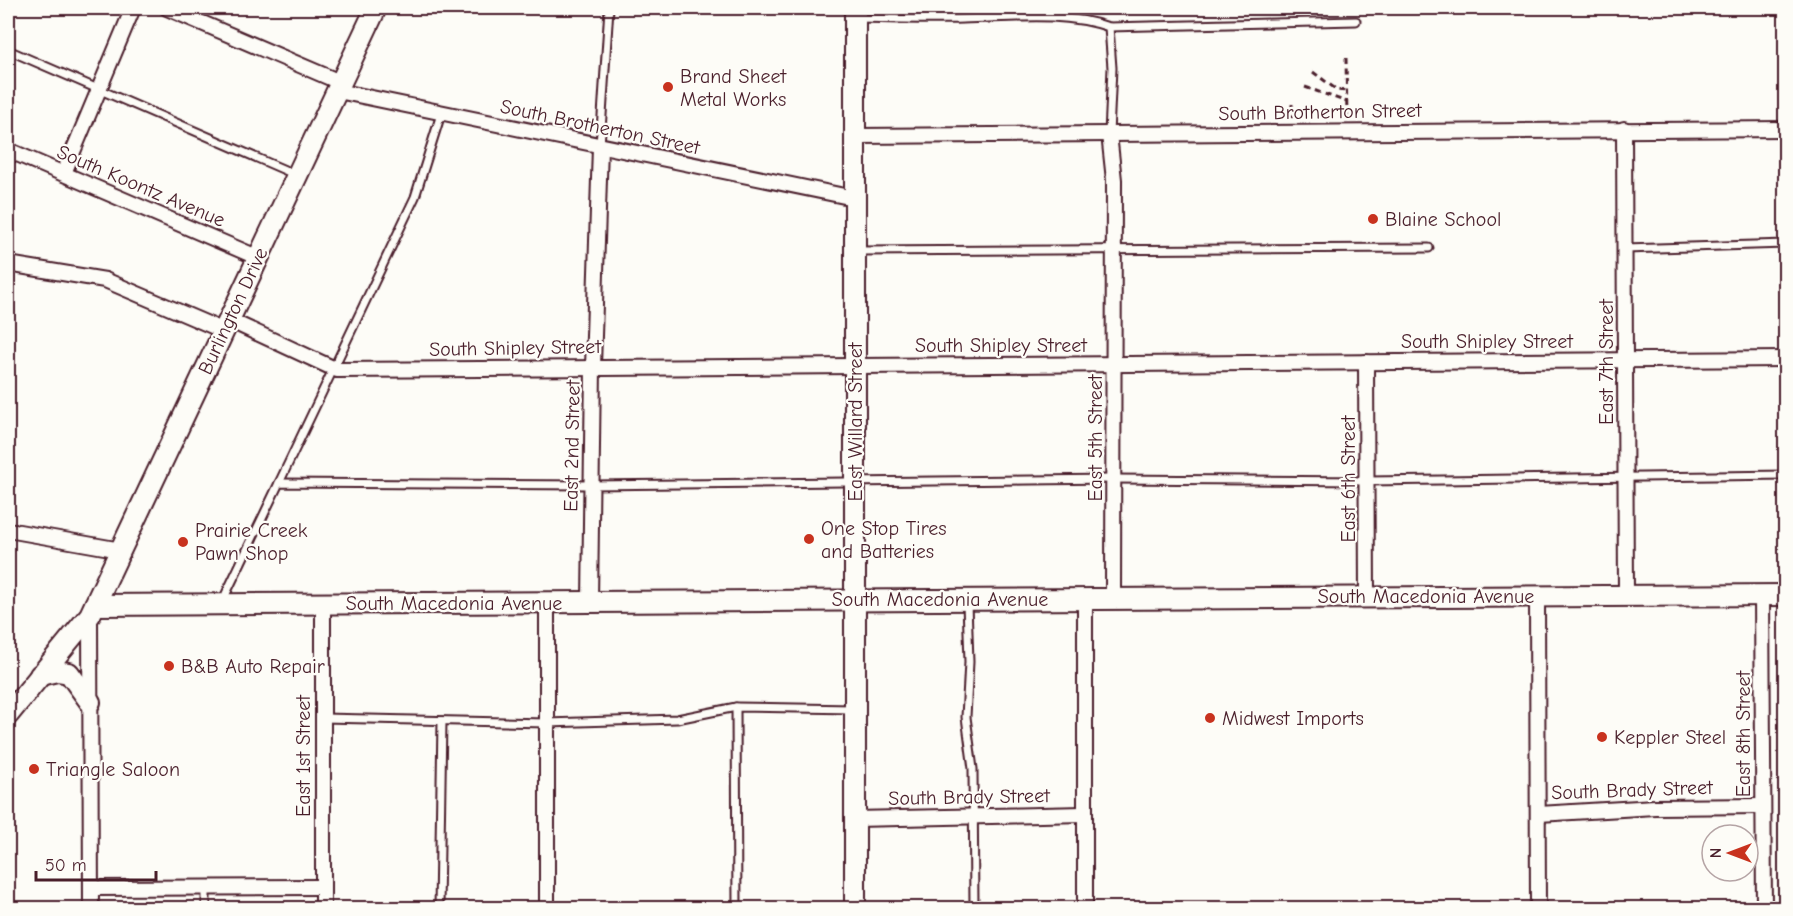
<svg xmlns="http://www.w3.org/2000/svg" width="1793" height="916" viewBox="0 0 1793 916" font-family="'Comic Neue',sans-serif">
<rect width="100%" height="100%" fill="#fdfcf7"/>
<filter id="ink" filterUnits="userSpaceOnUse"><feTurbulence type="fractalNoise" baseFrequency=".0167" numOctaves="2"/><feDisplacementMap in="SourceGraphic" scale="12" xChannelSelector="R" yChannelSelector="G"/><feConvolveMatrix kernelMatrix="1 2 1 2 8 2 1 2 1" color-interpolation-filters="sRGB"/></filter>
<g filter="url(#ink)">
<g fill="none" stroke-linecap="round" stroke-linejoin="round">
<g stroke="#4a1f2b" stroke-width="11">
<g id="lane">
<path d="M857 18C893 19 928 20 963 19 1012 18 1062 11 1109 27L1356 21"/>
<path d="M8 50 294 174"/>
<path d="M1109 134 1112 68 1109 27"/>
<path d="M600 146 609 8"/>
<path d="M1625 249 1786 244"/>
<path d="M857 251 1429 248"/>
<path d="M279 483 415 197 441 114"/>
<path d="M222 602 279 483 591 485 1114 479 1368 481 1786 475"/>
<path d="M967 603 969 662 966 717 973 769 974 908"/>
<path d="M736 707 737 908"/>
<path d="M323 718 547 723 677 719 736 707 853 709"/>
<path d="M206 888V908"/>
<path d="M439 908 442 721"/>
</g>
</g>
<g stroke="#4a1f2b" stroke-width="18">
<g id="street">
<path d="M167 8 342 83"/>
<path d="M338 91 854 198"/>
<path d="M1624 129 1626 595"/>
<path d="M1109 134 1114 180 1113 599"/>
<path d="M855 136 1786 129"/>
<path d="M8 150 259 258"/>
<path d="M64 173 133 8"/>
<path d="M8 264 105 280 224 331"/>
<path d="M229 320 337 370 1786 359"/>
<path d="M1366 362 1367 596"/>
<path d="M8 530 121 550"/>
<path d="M1762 595 1764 908"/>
<path d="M1537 596 1538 908"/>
<path d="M1085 599V908"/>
<path d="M590 602 593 367 600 147"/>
<path d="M323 603V908"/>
<path d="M90 615 91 908"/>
<path d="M1539 814 1655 807 1763 806"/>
<path d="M855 819 1084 814"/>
<path d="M91 888 323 887"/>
<path d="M547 908V602"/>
</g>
</g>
<g stroke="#4a1f2b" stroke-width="24">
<g id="secondary">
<path d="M855 8V908"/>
<path d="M95 605 1786 595"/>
<path d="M40 675 57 671 69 673 90 702"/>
<path d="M8 715 90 615 376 8"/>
</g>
</g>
<g stroke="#4a1f2b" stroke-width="3" stroke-dasharray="6 4.5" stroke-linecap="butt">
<path d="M1346 58 1347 118"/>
<path d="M1313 72 1337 90 1346 91"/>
<path d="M1305 87 1347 102"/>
<path d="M1292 104V118"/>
</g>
<use href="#lane" stroke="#fdfcf7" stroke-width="7"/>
<use href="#street" stroke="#fdfcf7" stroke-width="14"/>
<use href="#secondary" stroke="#fdfcf7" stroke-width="20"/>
</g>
</g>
<g fill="#c8321e" stroke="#fdfcf7" stroke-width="2">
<circle cx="668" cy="87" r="6"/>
<circle cx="1373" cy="219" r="6"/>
<circle cx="809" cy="539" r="6"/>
<circle cx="183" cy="542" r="6"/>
<circle cx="169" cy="666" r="6"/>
<circle cx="1210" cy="718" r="6"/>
<circle cx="1602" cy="737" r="6"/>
<circle cx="34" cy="769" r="6"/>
</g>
<g text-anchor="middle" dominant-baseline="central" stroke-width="4.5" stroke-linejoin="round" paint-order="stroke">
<g font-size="20" fill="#4a1f2b" stroke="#fdfcf7" text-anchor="start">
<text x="680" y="76">Brand Sheet<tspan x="680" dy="23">Metal Works</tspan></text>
<text x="1385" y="219">Blaine School</text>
<text x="821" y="528">One Stop Tires<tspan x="821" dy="23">and Batteries</tspan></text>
<text x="195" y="530">Prairie Creek<tspan x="195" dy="23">Pawn Shop</tspan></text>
<text x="181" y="666">B&amp;B Auto Repair</text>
<text x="1222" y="718">Midwest Imports</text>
<text x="1614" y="737">Keppler Steel</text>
<text x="46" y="769">Triangle Saloon</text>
</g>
<g font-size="20" fill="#4a1f2b" stroke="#fdfcf7">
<text transform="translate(1320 112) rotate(-1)">South Brotherton Street</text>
<text transform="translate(600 127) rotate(12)">South Brotherton Street</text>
<text transform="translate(141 186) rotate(23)">South Koontz Avenue</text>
<text transform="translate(233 311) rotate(-65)">Burlington Drive</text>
<text x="1487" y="341">South Shipley Street</text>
<text x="1001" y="345">South Shipley Street</text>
<text transform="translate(515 348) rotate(-1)">South Shipley Street</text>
<text transform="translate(1606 362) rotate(-90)">East 7th Street</text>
<text transform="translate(855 422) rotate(-90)">East Willard Street</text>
<text transform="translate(1095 438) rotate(-90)">East 5th Street</text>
<text transform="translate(572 446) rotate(-89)">East 2nd Street</text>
<text transform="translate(1348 479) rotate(-90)">East 6th Street</text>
<text x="1426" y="596">South Macedonia Avenue</text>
<text x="940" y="599">South Macedonia Avenue</text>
<text x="454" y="603">South Macedonia Avenue</text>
<text transform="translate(1743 734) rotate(-90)">East 8th Street</text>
<text transform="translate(303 756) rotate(-90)">East 1st Street</text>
<text transform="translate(1632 790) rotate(-2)">South Brady Street</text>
<text transform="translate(969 797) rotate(-1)">South Brady Street</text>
</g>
</g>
<rect width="1793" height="916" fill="none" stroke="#fdfcf7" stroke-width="30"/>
<rect x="15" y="15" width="1763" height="886" fill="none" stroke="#4a1f2b" stroke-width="2" filter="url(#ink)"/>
<g transform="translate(1730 853) rotate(270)"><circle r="28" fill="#fdfcf7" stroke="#b5a4a5" stroke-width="1.5"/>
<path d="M0-4.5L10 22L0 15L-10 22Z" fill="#c8321e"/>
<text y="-9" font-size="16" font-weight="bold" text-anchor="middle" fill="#4a1f2b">N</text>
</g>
<path d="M36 871v9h120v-9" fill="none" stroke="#4a1f2b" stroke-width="3"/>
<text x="45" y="871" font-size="18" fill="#4a1f2b" stroke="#fdfcf7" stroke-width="4.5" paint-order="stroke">50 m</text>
</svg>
